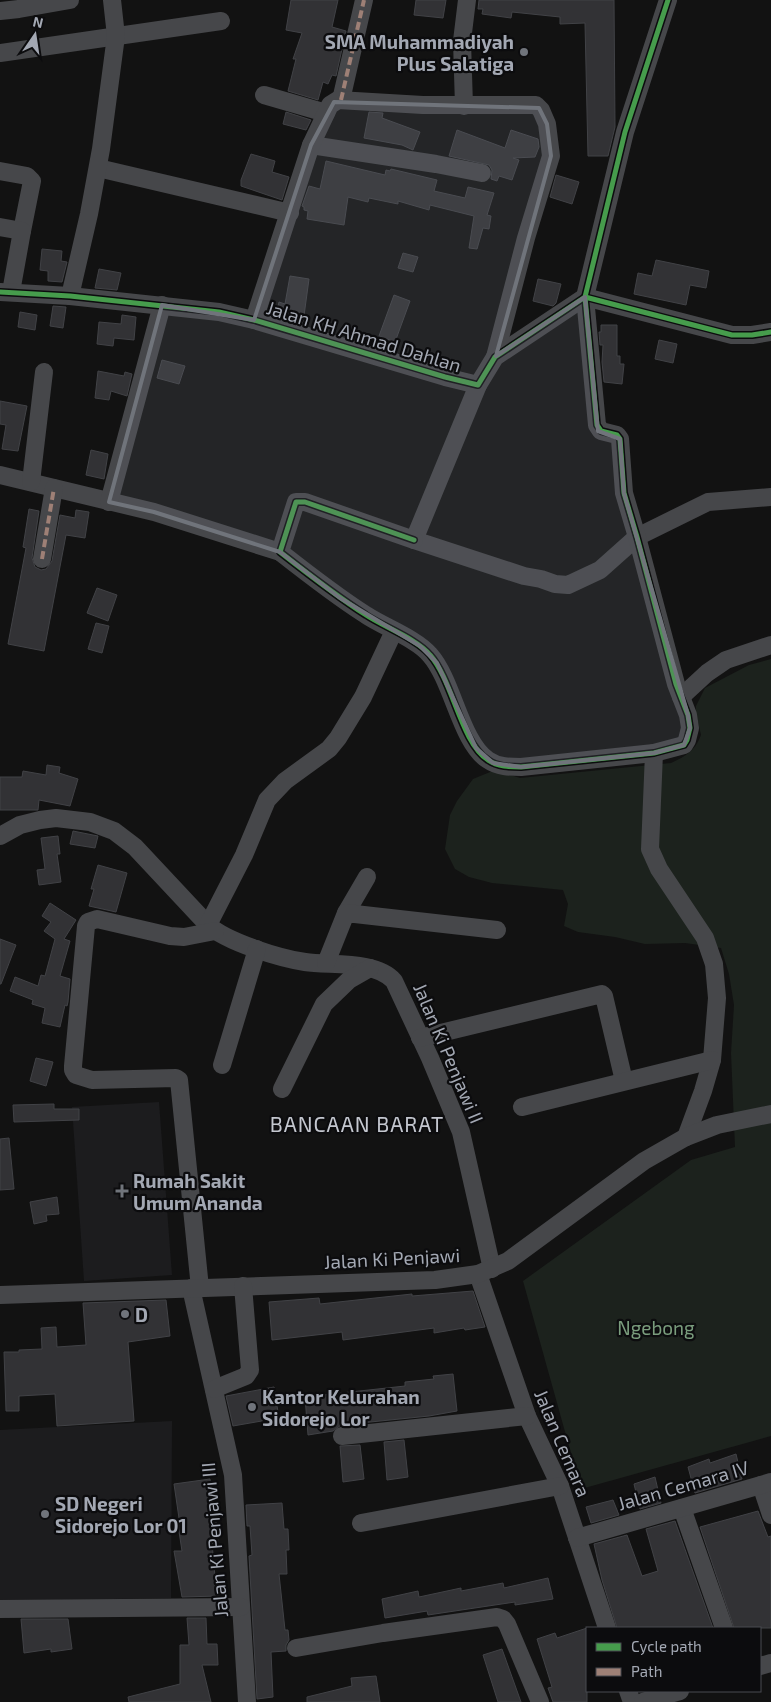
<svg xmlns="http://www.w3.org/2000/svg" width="771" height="1702" viewBox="0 0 771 1702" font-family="'Exo 2',sans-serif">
<rect width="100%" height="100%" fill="#121212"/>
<g fill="#1c1c1e">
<path d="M159 1102 172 1275 84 1281 72 1107Z"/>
<path d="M172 1421 171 1598 0 1601V1430Z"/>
</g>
<path fill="#1c221d" d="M771 659V1436L581 1489 523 1281 691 1160 735 1147 731 1053 734 1005 729 974 721 948 685 943 645 944 615 937 578 932 564 926 568 904 563 890 492 883 469 877 455 869 445 849 450 815 457 801 473 779 495 770 520 778 671 763C686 756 695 751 701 735L696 713V706L705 688 749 665Z"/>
<g fill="#323235" stroke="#414246">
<path d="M291 0H338L332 27 346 31 336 76 332 75 328 84 323 82 318 100 288 91 296 59H293L302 33 286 30Z"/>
<path d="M416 0H446L443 18 414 15Z"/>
<path d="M479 0H614L615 127 608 156H588L585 23 560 24V17L512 12 511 18 482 14 483 9H478Z"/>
<path d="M286 112 311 120 306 130 283 124Z"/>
<path d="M369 112 383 113 382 118 420 132 413 150 402 145 364 138Z"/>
<path d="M457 130 505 148 511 130 538 139 539 147 535 157 513 158 519 160 512 180 499 176 497 181 491 179 492 170 489 165 449 156Z"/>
<path d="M251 154 275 161 272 172 289 177 282 200 241 186V180Z"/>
<path d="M326 161 385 175 386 170 390 171 391 169 437 180 434 191 465 198 468 187 494 193 487 215 491 216 489 229 483 228 477 249 469 248 474 216 430 205 429 210 398 201V204L369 198 368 202 348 197 344 225 307 219 308 211 304 210V207L302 206 309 186 320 189Z"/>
<path d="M556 175 579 182 572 204 550 197Z"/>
<path d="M42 249 62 251 61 261 67 262 62 282 48 281V271L40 270Z"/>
<path d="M403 253 418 257 413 272 398 268Z"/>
<path d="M656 260 709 271 706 288 690 285 686 305 634 294 638 273 652 276Z"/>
<path d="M99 269 121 273 117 290 95 288Z"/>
<path d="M290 276 309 279 303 323 276 315 279 302 285 304Z"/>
<path d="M538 279 561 284 556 303 553 306 533 301Z"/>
<path d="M394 295 410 301 395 342 379 336Z"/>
<path d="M53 306 66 307 63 328 50 326Z"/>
<path d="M20 312 37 315 35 330 18 327Z"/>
<path d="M122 315 136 317 134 340 114 338 113 346 97 344 99 322 121 324Z"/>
<path d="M601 325H617V356H620V364H624L622 384 604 382 602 362 603 345H600L599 332H601Z"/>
<path d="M659 340 677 344 673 363 655 359Z"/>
<path d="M162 360 185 366 179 384 157 378Z"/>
<path d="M98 371 124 376 125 372 132 374 127 396 111 391 109 400 95 398Z"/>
<path d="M0 401 27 406 18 451 2 449 6 425 0 424Z"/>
<path d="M91 450 108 454 104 479 86 475Z"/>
<path d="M29 509 39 511 32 558 35 567 41 570 46 569 52 561 60 515 75 518 76 510 89 512 85 538 66 535 44 651 8 644 26 548 23 547Z"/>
<path d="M97 588 117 595 108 621 87 613Z"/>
<path d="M96 623 109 626 102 653 88 649Z"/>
<path d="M47 765 60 767 59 773 78 779 70 806 39 800 38 810H0V777H22L23 771 46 775Z"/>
<path d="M73 831 98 836 95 848 70 844Z"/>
<path d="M58 836 60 854H57L61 882 39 885 37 870 45 869 41 838Z"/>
<path d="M98 865 127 873 116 912 89 906 94 889H91Z"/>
<path d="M50 903 76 920 64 939 70 941 60 976 70 979 68 1002 67 1006 65 1005 60 1027 42 1023 45 1008 32 1004 33 1000 10 991 15 977 38 986 41 975 45 976 55 939 44 931 51 922 42 916Z"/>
<path d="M0 939 16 945 1 984H0Z"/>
<path d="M36 1058 53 1062 46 1086 30 1081Z"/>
<path d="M54 1104V1109H79V1120L14 1122 13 1105Z"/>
<path d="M9 1138 14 1189 0 1190V1139Z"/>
<path d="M57 1197 59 1214 46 1215 47 1221 34 1224 30 1202Z"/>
<path d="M473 1291 485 1327 465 1330 464 1328 434 1333V1328L343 1340 342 1332 272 1340 269 1302 319 1298 320 1304 412 1294V1296Z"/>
<path d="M166 1300 170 1336 128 1342 134 1421 57 1426 55 1394 19 1396V1411H6L4 1352H19V1350L42 1349 41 1328 56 1327 57 1347 86 1345 83 1303Z"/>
<path d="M453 1374 457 1411 429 1416 341 1425 333 1431 308 1435 305 1397 405 1386V1382L434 1379 433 1376Z"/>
<path d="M274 1387 279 1418 233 1426 226 1396Z"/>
<path d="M404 1440 408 1477 387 1480 384 1442Z"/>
<path d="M360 1445 364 1479 343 1482 340 1446Z"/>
<path d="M736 1454 742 1479 695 1493 688 1467 709 1459 710 1463Z"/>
<path d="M655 1477 661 1503 640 1509 634 1484Z"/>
<path d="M210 1479 216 1521 218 1543H212L215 1577 218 1576 219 1596 182 1597 174 1551H182L178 1525H180L174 1484Z"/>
<path d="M613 1500 619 1515 591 1523 586 1507Z"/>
<path d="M282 1503 284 1529H288L289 1550H286L287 1574H279L285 1630H288L289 1640 286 1645V1651L271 1652 273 1697 257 1699 249 1556 252 1555 250 1526H247L246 1505Z"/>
<path d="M758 1511 768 1537 771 1536V1628H734L700 1527Z"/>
<path d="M675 1521 713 1628H617L602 1580 594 1544 627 1535 642 1576 658 1571 646 1529Z"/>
<path d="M548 1578 553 1599 515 1605V1602L428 1615 427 1611 385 1618 382 1599 418 1591 419 1597 461 1588V1591L503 1583 504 1588Z"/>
<path d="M187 1618H206L207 1644H217L218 1665H202L211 1702H129L128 1697 180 1684V1645H189Z"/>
<path d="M21 1619H68L72 1649 51 1652V1649L24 1653Z"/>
<path d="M587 1628V1702H553L548 1688 552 1687 537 1639 555 1633 557 1638Z"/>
<path d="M502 1649 521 1702H498L483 1655Z"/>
<path d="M376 1676 380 1702H307V1697L352 1686 351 1678Z"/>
</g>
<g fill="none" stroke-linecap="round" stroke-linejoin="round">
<g stroke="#46474a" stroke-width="18">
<path d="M0 11 19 9 70 0"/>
<path d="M0 53 221 21"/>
<path d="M264 95 326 113"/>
<path d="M341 100 364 0"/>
<path d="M464 106 462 41 467 0"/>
<path d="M311 145 436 164 482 173"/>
<path d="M98 168 290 213"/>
<path d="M0 171 27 176 32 181 22 231"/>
<path d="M0 227 22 231 11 292"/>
<path d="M0 292 70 296 219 312 254 320 445 377 478 385 495 357 585 297 732 335H752L771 332"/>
<path d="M70 296 89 214 101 149 116 36 112 0"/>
<path d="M254 320 311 145 330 105 338 100 423 105H536L541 110 547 124 551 156 526 238 495 357"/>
<path d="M478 385 414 540 524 576 541 579 555 584 568 585 600 570 637 537 708 502 771 497"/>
<path d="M0 475 154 512 280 552"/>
<path d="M31 482 44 372"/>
<path d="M109 502 162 305"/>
<path d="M414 540 305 502H296L280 552C308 574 336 596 366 615 384 627 417 639 430 655 453 681 461 743 488 760 498 767 510 767 521 767L654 753 684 745 687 740 690 728 688 715 676 684 637 537 624 493 620 439 617 435 601 431 597 425 585 297 625 132 668 0"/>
<path d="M42 559 54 488"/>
<path d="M681 697 707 673 726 660 771 645"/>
<path d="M654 753 650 849 659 869 705 938 714 964 717 998 712 1060 703 1091 686 1137"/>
<path d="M0 836 20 825 40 820 56 818 90 822 114 831 135 847 208 925C227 942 279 958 305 962 330 966 376 960 394 981L430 1058 461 1132 492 1269"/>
<path d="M346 913 367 877"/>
<path d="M208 925 244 855 267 800 285 781 329 749 338 738 363 697 394 631"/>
<path d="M326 963 346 913 497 930"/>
<path d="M420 1038 602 994 604 996 624 1081"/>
<path d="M222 1065 257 949"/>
<path d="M282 1089 324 1004 349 980 370 968"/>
<path d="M522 1107 712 1060"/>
<path d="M478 1274 527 1416 560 1486 607 1628"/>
<path d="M191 1288 233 1475 247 1702"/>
<path d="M200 1288 179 1080 176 1078 92 1080 76 1075 73 1070V1066L86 926 88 922 97 919 170 936 184 937 215 931"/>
<path d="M0 1295 435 1280 478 1274 508 1261 644 1161 686 1137 717 1125 771 1114"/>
<path d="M214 1389 246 1376 250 1370 243 1286"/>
<path d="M342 1436 527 1416"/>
<path d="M761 1485 771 1515"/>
<path d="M682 1508 724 1628"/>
<path d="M361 1523 560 1486"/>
<path d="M577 1538 771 1482"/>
<path d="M0 1609 241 1607"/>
<path d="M296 1648 383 1633 497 1617 503 1619 507 1624 540 1702"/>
<path d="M760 1666 771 1663"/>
<path d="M628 1691 632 1702"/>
<path d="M643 1702 680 1691"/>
</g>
<g stroke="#9e8076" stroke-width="4" stroke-dasharray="8 4" stroke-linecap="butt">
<path d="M341 100 364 0"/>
<path d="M42 559 54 488"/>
</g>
<g stroke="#0c0c0e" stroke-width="8">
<g id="cycleway">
<path d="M0 292 70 296 219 312 254 320 445 377 478 385 495 357 585 297 732 335H752L771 332"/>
<path d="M414 540 305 502H296L280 552C308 574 336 596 366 615 384 627 417 639 430 655 453 681 461 743 488 760 498 767 510 767 521 767L654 753 684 745 687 740 690 728 688 715 676 684 637 537 624 493 620 439 617 435 601 431 597 425 585 297 625 132 668 0"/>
</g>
</g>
<use href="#cycleway" stroke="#469c4c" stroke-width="5"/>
</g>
<path fill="#70747b" fill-opacity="0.2" stroke="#70747b" stroke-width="4" stroke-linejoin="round" d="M334 102 539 108 547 124 551 156 496 356 585 297 598 431 620 439 624 493 688 715 690 728 684 745 654 753 521 767 493 763 476 748 437 663 420 646 340 598 280 552 154 512 109 502 162 305 254 320 311 145Z"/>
<g fill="#70747b" stroke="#0c0c0e" stroke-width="2">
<circle cx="524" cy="52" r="5"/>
<path d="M119.5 1183.5h5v5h5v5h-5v5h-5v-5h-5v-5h5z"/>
<circle cx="125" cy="1314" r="5"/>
<circle cx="252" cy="1407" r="5"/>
<circle cx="45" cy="1514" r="5"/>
</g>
<g text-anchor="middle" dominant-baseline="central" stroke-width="4.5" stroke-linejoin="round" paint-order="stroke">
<g font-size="19" font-weight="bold" fill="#a3a8b3" stroke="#0c0c0e" text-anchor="start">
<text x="514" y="41" text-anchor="end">SMA Muhammadiyah<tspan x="514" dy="22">Plus Salatiga</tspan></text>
<text x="133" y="1180">Rumah Sakit<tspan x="133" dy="22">Umum Ananda</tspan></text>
<text x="135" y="1314">D</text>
<text x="262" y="1396">Kantor Kelurahan<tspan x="262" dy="22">Sidorejo Lor</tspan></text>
<text x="55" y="1503">SD Negeri<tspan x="55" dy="22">Sidorejo Lor 01</tspan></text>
</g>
<g font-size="19" fill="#a3a8b3" stroke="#0c0c0e">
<text transform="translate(364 336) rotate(17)">Jalan KH Ahmad Dahlan</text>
<text transform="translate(449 1053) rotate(67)">Jalan Ki Penjawi II</text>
<text transform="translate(392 1258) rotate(-3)">Jalan Ki Penjawi</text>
<text transform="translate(563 1443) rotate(67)">Jalan Cemara</text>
<text transform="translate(683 1485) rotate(-16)">Jalan Cemara IV</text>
<text transform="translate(214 1540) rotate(-95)">Jalan Ki Penjawi III</text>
</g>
<g font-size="19" fill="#7a9d7d" stroke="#0c0c0e">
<text x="656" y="1327">Ngebong</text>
</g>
<g font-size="21" letter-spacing="1" fill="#c4c7cf" stroke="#0c0c0e">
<text x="357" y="1123">BANCAAN BARAT</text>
</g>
</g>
<rect x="586" y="1627" width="175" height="65" fill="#0c0c0e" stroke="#484a50"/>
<rect x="596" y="1643" width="25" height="8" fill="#469c4c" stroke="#484a50"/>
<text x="631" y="1652" font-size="15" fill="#a3a8b3">Cycle path</text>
<rect x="596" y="1668" width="25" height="8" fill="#9e8076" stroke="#484a50"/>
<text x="631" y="1677" font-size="15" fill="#a3a8b3">Path</text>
<g transform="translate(35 35) rotate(13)" stroke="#0c0c0e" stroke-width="4" paint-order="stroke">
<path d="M0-4L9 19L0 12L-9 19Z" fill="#a3a8b3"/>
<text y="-8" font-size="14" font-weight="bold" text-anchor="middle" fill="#a3a8b3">N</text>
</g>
</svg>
